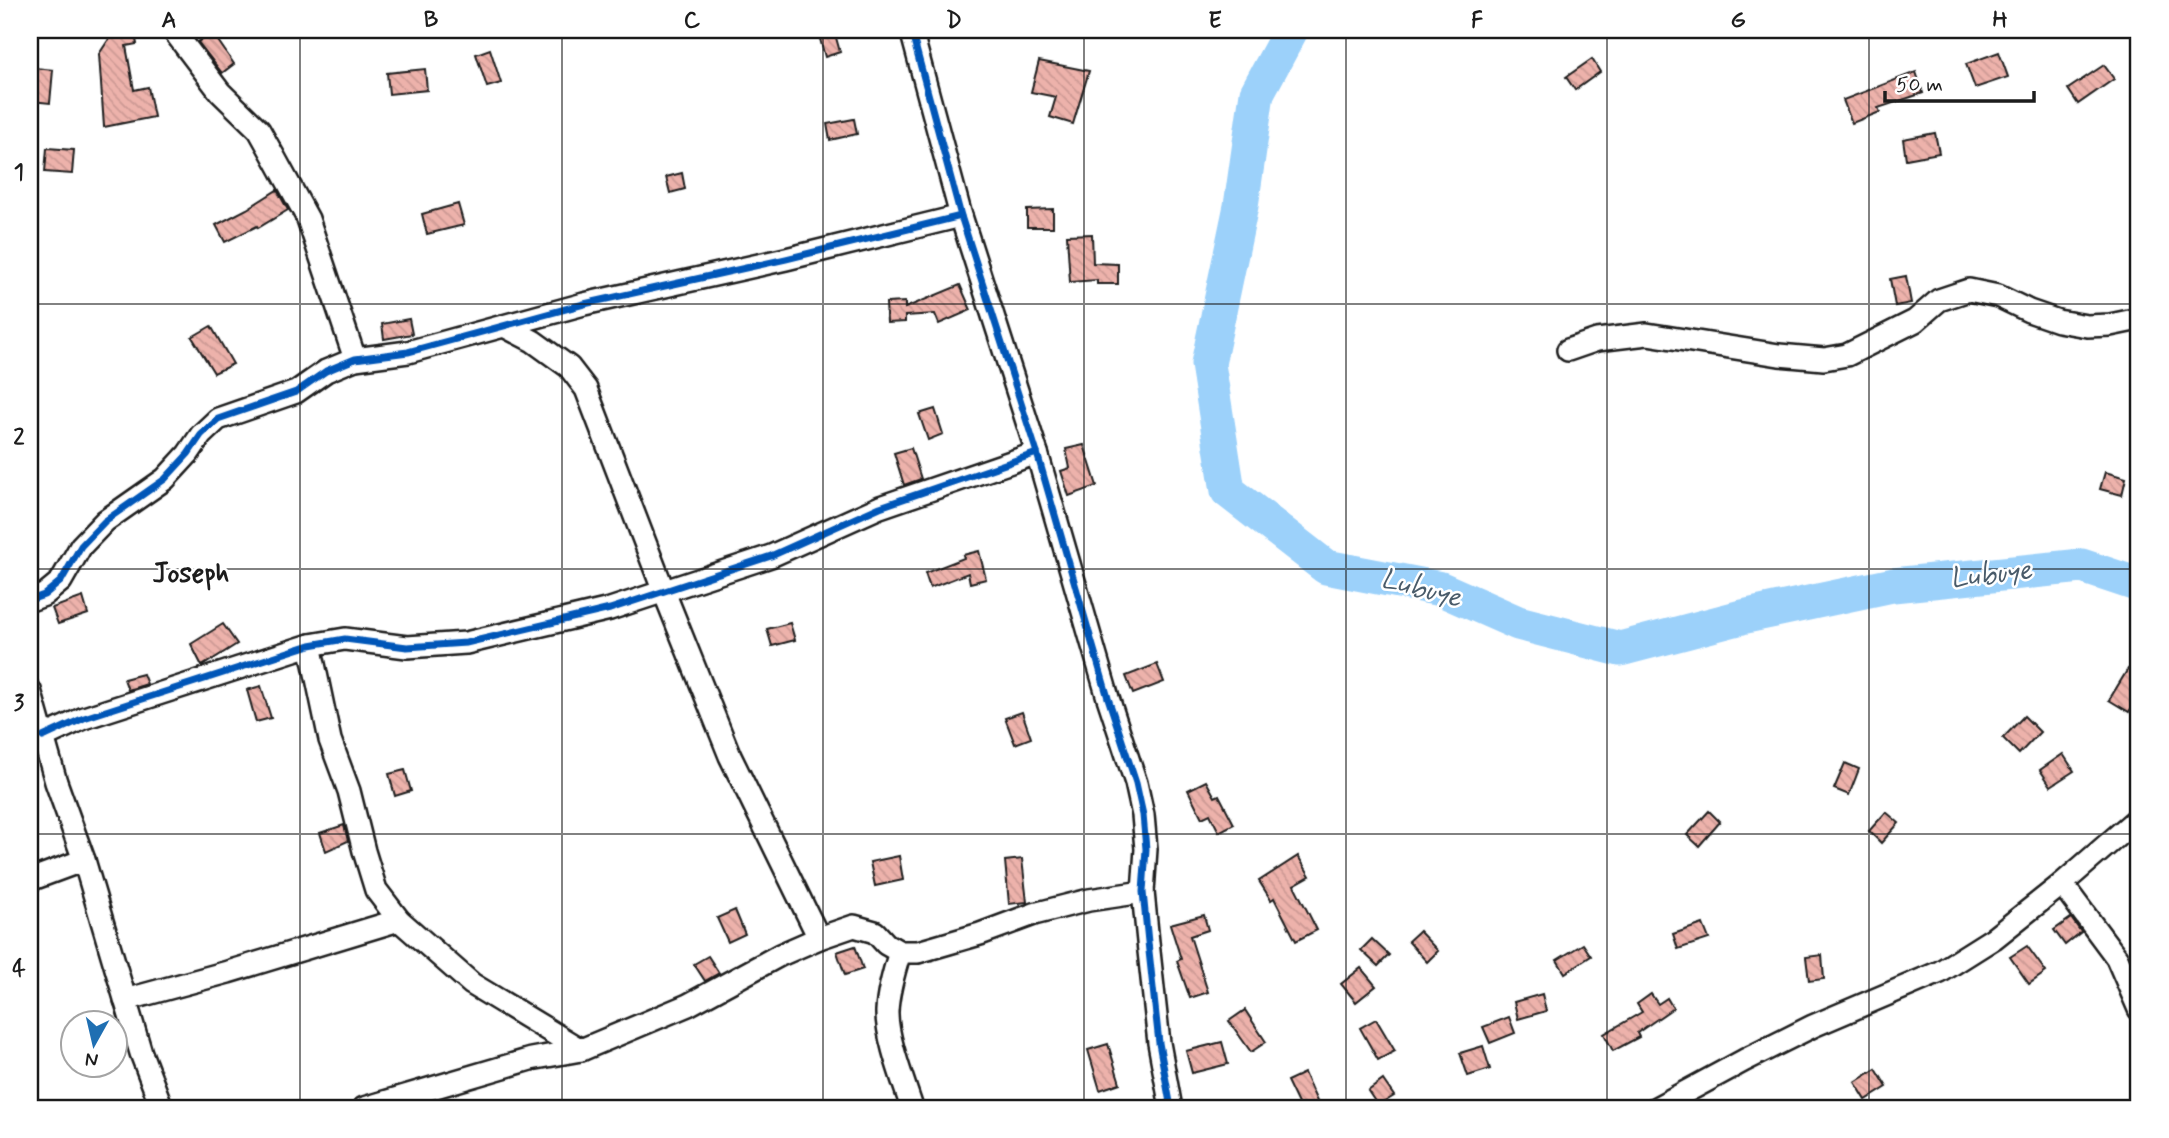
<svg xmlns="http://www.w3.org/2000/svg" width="2169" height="1138" viewBox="0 0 2169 1138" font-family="Mynerve,sans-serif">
<defs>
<pattern id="building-back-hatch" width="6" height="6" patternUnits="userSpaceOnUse" patternTransform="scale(1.75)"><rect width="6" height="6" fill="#edb2ab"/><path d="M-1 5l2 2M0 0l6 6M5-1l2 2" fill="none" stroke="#cb9893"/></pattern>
</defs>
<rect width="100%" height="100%" fill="#fff"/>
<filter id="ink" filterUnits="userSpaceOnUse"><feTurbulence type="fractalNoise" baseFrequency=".0143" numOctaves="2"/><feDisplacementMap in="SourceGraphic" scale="14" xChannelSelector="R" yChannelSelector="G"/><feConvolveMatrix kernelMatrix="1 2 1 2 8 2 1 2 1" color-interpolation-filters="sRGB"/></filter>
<g filter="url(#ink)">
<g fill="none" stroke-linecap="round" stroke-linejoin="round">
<path stroke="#9cd1fa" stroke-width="35" d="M1291 30 1257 93 1241 206 1208 364 1228 491 1326 567 1441 589 1518 623 1620 649 1742 617 1893 585 2082 566 2139 585"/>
</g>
<g fill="url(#building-back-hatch)" stroke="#1c1c1c" stroke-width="2">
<path d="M115 30H134L137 44 126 46 134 90 148 87 154 117 104 127 99 54Z"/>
<path d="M212 32 234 64 222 73 198 42Z"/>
<path d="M835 34 840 52 825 57 820 39Z"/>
<path d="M490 49 501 83 487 87 476 54Z"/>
<path d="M1999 52 2008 77 1975 88 1966 64Z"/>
<path d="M1592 59 1600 72 1575 90 1566 77Z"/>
<path d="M1039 61 1089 71 1073 124 1050 117 1056 97 1031 92Z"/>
<path d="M2104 65 2114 79 2078 104 2068 89Z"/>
<path d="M35 68 53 70 50 103 32 101Z"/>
<path d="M425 69 427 90 389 94 387 73Z"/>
<path d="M1916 72 1923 93 1878 108 1880 112 1852 123 1843 100Z"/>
<path d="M854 119 857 134 830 140 827 124Z"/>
<path d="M1935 133 1939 153 1906 159 1903 139Z"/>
<path d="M47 148 74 150 72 174 45 172Z"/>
<path d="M682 173 685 189 670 193 666 177Z"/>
<path d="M277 190 288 210 258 228 257 226 225 242 216 225 247 209Z"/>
<path d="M458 204 464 225 427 234 422 214Z"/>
<path d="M1053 209V227H1027V210Z"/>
<path d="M1092 234 1093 263 1118 264V284H1097V280L1070 282 1067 235Z"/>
<path d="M1906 276 1911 303 1895 306 1890 279Z"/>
<path d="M960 285 971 310 939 324 935 314 905 316V322L887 323 886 303 905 302V308Z"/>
<path d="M409 319 412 334 384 339 382 324Z"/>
<path d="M211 326 233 364 214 373 192 337Z"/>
<path d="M935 409 943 434 928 440 919 414Z"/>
<path d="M1084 445 1097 486 1069 496 1061 471 1070 468 1066 449Z"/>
<path d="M911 448 921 479 904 485 894 453Z"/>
<path d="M2105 472 2126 478 2122 495 2100 489Z"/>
<path d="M979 551 986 579 970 583 968 573 930 588 925 573 964 558 963 555Z"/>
<path d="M83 597 88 614 58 624 52 608Z"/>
<path d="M790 623 795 640 772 646 767 629Z"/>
<path d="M223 624 237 644 202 666 191 644Z"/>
<path d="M1157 664 1164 682 1133 694 1126 676Z"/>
<path d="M2128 669 2139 676V695L2129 712 2109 700Z"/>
<path d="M143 674 147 684 128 690 124 679Z"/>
<path d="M261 686 271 718 256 722 247 690Z"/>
<path d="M1022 712 1031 738 1015 744 1005 718Z"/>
<path d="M2024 716 2040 732 2019 754 2003 738Z"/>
<path d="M2063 754 2074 771 2051 786 2040 770Z"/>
<path d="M1845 763 1859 769 1849 795 1834 789Z"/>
<path d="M405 770 411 791 395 796 389 774Z"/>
<path d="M1206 781 1215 797 1219 795 1234 824 1219 832 1210 814 1202 818 1188 790Z"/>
<path d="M1709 811 1720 822 1699 846 1687 835Z"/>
<path d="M1886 812 1899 823 1881 843 1869 831Z"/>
<path d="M344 825 348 841 326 851 320 833Z"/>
<path d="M899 856 903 880 875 886 870 862Z"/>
<path d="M1298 856 1310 876 1294 885 1317 930 1296 941 1274 898 1271 900 1259 881Z"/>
<path d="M1022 859 1027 902 1009 904 1005 861Z"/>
<path d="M735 910 745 934 728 942 717 918Z"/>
<path d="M1204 915 1208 930 1190 936 1208 992 1190 998 1177 961 1181 959 1170 924Z"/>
<path d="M2071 918 2081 932 2065 945 2054 930Z"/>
<path d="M1703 924 1709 939 1678 949 1673 934Z"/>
<path d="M1419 931 1438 951 1427 962 1408 941Z"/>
<path d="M1372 939 1389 955 1378 966 1361 950Z"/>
<path d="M1583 944 1591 956 1565 973 1557 960Z"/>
<path d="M855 946 863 969 845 975 837 952Z"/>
<path d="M2027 946 2046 972 2029 984 2010 957Z"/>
<path d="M1822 955 1824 979 1809 981 1806 957Z"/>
<path d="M708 956 719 973 705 981 694 964Z"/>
<path d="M1361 968 1376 986 1356 1002 1341 984Z"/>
<path d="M1542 994 1546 1011 1518 1019 1514 1002Z"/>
<path d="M1651 994 1658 1004 1667 998 1673 1008 1637 1033 1639 1037 1613 1051 1604 1034 1642 1012 1637 1004Z"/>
<path d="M1245 1010 1266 1042 1251 1052 1229 1021Z"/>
<path d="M1509 1017 1515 1033 1490 1043 1483 1027Z"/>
<path d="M1376 1019 1395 1051 1378 1060 1360 1028Z"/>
<path d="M1222 1042 1228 1064 1192 1073 1186 1051Z"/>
<path d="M1108 1044 1120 1083 1100 1090 1088 1050Z"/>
<path d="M1483 1046 1490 1069 1468 1076 1460 1053Z"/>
<path d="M1876 1069 1887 1087 1866 1100 1855 1082Z"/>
<path d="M1304 1073 1320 1108H1300L1287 1081Z"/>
<path d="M1383 1080 1394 1096 1378 1106 1368 1091Z"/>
</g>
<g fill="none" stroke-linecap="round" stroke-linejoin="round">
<g stroke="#1c1c1c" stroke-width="26">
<g id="minor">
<path d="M173 30 220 92 259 130 273 155 308 219 355 359"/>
<path d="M911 30 961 216 1037 453 1108 698 1136 783 1143 815 1146 849 1143 892 1148 942 1159 1043 1171 1108"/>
<path d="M504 326 533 341 569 367 586 389 664 592 730 756 819 938"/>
<path d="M1568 350 1597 340 1647 334 1779 355 1824 359 1847 355 1915 321 1939 300 1969 290 1998 296 2029 311 2058 321 2087 326 2110 325 2139 319"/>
<path d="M30 600 44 595 61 581 81 546 105 521 165 479 188 454 201 435 218 419 296 392 326 371 355 359 408 352 584 304 786 259 961 216"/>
<path d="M310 645 330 740 349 791 364 851 376 890 399 920 472 984 581 1050"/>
<path d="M30 690 56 782 84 860 141 1053 162 1108"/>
<path d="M43 737 84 718 310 645 345 639 407 647 466 643 610 609 771 556 880 507 1037 453"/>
<path d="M30 880 84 860"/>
<path d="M2062 884 2117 958 2139 1009"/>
<path d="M900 952C894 971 888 991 887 1011 886 1037 904 1083 912 1108"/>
<path d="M125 1000 228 972 399 920"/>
<path d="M364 1108 531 1059 581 1050 688 1005 780 955 819 938 854 926 875 932 886 944 900 952H918L980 934 1034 914 1089 900 1143 892"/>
<path d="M1656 1108 1745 1060 1813 1026 1940 972 1994 938 2062 884 2139 817"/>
</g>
</g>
<use href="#minor" stroke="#fff" stroke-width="21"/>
<g stroke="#fff" stroke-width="11">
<g id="cycleway">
<path d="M911 30 961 216 1037 453 1108 698 1136 783 1143 815 1146 849 1143 892 1148 942 1159 1043 1171 1108"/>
<path d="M30 600 44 595 61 581 81 546 105 521 165 479 188 454 201 435 218 419 296 392 326 371 355 359 408 352 584 304 786 259 961 216"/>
<path d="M43 737 84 718 310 645 345 639 407 647 466 643 610 609 771 556 880 507 1037 453"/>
</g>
</g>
<use href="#cycleway" stroke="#0057b8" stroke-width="7"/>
</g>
</g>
<path fill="none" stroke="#1c1c1c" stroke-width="2" stroke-opacity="0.55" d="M300 30V1108M562 30V1108M823 30V1108M1084 30V1108M1346 30V1108M1607 30V1108M1869 30V1108M30 304H2139M30 569H2139M30 834H2139"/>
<g text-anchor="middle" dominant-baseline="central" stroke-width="5" stroke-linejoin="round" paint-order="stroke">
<g font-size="28" font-weight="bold" fill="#1c1c1c" stroke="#fff">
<text x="191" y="574">Joseph</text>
</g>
<g font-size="28" font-style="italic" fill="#495b6a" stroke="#fff">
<text transform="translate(1991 575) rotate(-6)">Lubuye</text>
<text transform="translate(1421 589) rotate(15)">Lubuye</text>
</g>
</g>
<rect width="2169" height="1138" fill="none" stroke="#fff" stroke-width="77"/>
<g transform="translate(94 1044) rotate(188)"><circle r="33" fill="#ffffff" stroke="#a4a4a4" stroke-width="2"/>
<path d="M0-5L12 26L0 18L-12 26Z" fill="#1f6fb2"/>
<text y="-10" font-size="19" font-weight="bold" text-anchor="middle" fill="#1c1c1c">N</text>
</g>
<path d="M1885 91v10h149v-10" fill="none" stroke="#1c1c1c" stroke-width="3.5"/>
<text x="1896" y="91" font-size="21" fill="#1c1c1c" stroke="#ffffff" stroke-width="5" paint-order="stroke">50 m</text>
<rect x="38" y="38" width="2092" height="1062" fill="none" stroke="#1c1c1c" stroke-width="2.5"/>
<g font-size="23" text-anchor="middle" font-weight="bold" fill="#1c1c1c">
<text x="169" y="27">A</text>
<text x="431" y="27">B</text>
<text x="692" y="27">C</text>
<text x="954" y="27">D</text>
<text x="1215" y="27">E</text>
<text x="1477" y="27">F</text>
<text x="1738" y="27">G</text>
<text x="2000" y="27">H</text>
<text x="19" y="179">1</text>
<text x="19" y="444">2</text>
<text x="19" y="710">3</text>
<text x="19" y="975">4</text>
</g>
</svg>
